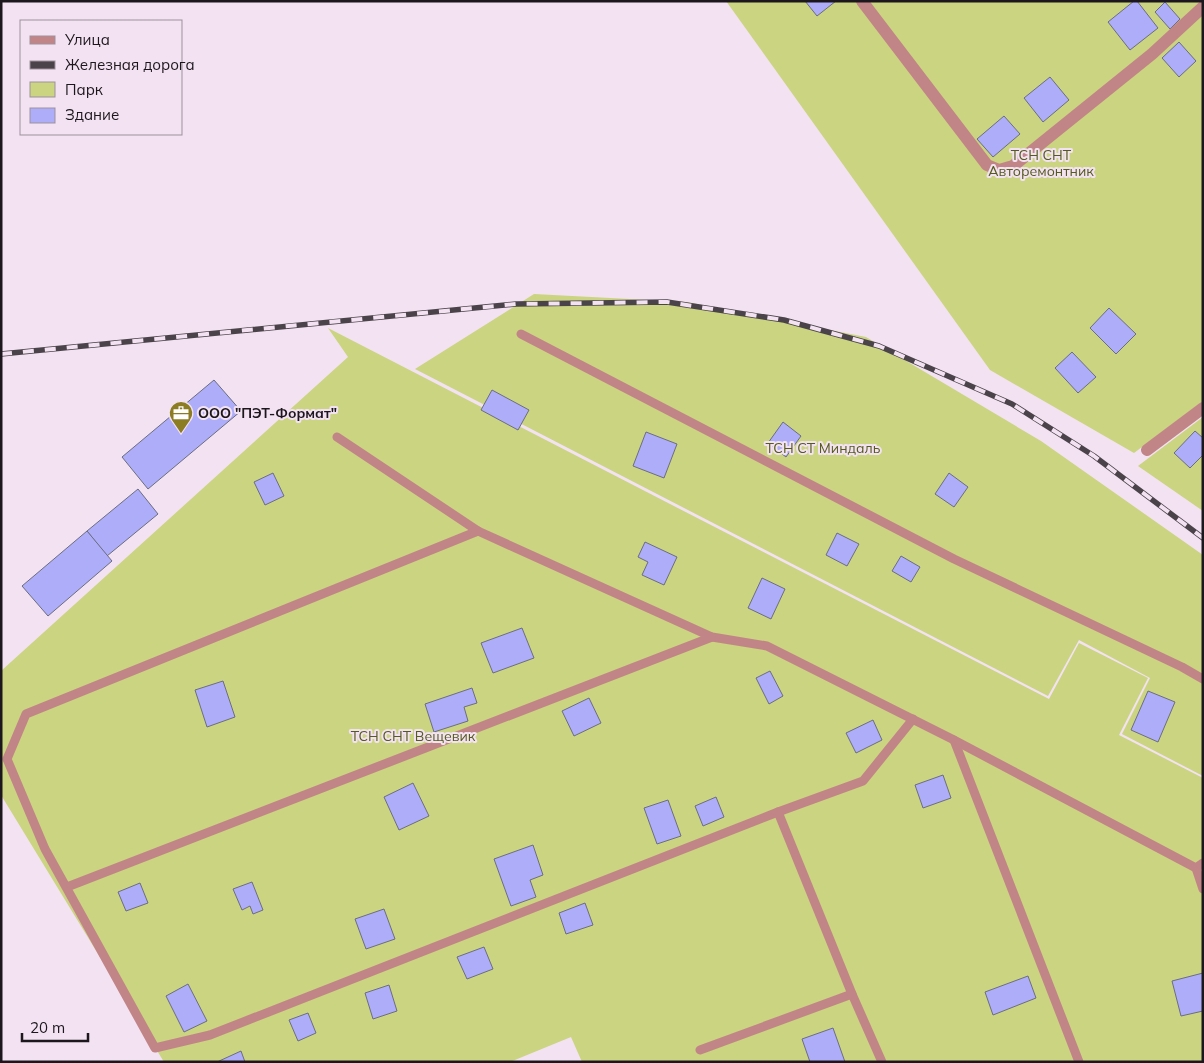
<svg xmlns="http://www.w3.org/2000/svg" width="1204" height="1063" viewBox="0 0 1204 1063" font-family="Mulish,sans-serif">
<rect width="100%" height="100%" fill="#f3e2f2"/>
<g fill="#cbd480">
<path d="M726 1H1203V401L1134 453 990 370Z"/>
<path d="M534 294 687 302 866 337 1041 441 1203 555V776L1122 734 1150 678 1079 640 1048 696 415 369Z"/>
<path d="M328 328 1049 699 1079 643 1148 678 1119 735 1203 778V1062H582L571 1037 510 1062H164L1 795V671L348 357Z"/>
<path d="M1203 417V511L1138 466Z"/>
</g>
<g fill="#aeadf9" stroke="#6c6d7f">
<path d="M805 1H836L817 16Z"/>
<path d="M1134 1H1137L1158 28 1130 50 1108 22Z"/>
<path d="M1165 2 1180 19 1170 29 1155 12Z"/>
<path d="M1179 42 1196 61 1179 77 1162 58Z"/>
<path d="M1050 77 1069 100 1043 122 1024 98Z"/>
<path d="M1004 116 1020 134 993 157 977 139Z"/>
<path d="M1109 308 1136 334 1116 354 1090 328Z"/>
<path d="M1072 352 1096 377 1078 393 1055 368Z"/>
<path d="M214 380 241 411 148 489 122 457Z"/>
<path d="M492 390 529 410 518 430 481 410Z"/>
<path d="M783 422 801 436 786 457 768 443Z"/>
<path d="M1195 431 1203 438V455L1190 468 1174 453Z"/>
<path d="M646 432 677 444 664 478 633 466Z"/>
<path d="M273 473 284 496 265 505 254 482Z"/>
<path d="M949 473 968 487 954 507 935 494Z"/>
<path d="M138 489 158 514 107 556 87 531Z"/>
<path d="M87 531 112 561 48 616 22 586Z"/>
<path d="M837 533 859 544 847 566 826 555Z"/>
<path d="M645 542 677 557 664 585 642 575 648 562 638 557Z"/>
<path d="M901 556 920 567 911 582 892 571Z"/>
<path d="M762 578 785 589 771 619 748 608Z"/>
<path d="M522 628 534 658 493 673 481 643Z"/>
<path d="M770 671 783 696 769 704 756 678Z"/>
<path d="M223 681 235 717 207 727 195 690Z"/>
<path d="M472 688 477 703 464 707 468 721 434 732 425 704Z"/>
<path d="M1148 691 1175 702 1158 742 1131 730Z"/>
<path d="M589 698 601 723 574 736 562 711Z"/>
<path d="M873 720 882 740 856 753 846 733Z"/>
<path d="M943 775 951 798 923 808 915 785Z"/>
<path d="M413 783 429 816 399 830 384 797Z"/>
<path d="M716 797 724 817 703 826 695 806Z"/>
<path d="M668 800 681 836 657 844 644 808Z"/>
<path d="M533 845 543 875 530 880 536 897 511 906 494 859Z"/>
<path d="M252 882 263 910 253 914 250 906 242 910 233 889Z"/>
<path d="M140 883 148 903 126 911 118 892Z"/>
<path d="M585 903 593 925 566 934 559 913Z"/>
<path d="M384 909 395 939 366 949 355 919Z"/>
<path d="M484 947 493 969 467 979 457 957Z"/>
<path d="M1203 973V1011L1181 1016 1172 981Z"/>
<path d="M1028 976 1036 998 993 1015 985 992Z"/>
<path d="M188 984 207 1021 184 1032 166 996Z"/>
<path d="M389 985 397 1011 373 1019 365 993Z"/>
<path d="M308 1013 316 1033 298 1041 289 1020Z"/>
<path d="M833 1028 845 1062H810L802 1039Z"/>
<path d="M241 1051 245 1062H217Z"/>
</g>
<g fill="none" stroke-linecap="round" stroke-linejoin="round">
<g stroke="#c28587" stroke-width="9">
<path d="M521 334 954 559 1182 667 1203 679"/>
<path d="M337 437 478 531 712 637 767 646 954 740 1196 868 1203 863"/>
<path d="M478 531 26 714 7 759 45 849 155 1048 210 1035 778 812 863 781 913 719"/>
<path d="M954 740 1079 1062"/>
<path d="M778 812 852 994 882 1062"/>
<path d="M1196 868 1203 889"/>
<path d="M67 887 712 637"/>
<path d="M700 1050 852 994"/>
</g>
<g stroke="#c28587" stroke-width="12">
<path d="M862 1 987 165 999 170 1013 166 1152 54 1203 7"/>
<path d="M1147 450 1203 408"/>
</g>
<g stroke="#4b434a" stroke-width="5.5">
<path id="rail" d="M1 354 516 304 667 302 784 320 879 346 1012 404 1094 456 1203 538"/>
</g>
<use href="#rail" stroke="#f3e2f2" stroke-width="4" stroke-dasharray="11" stroke-linecap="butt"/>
</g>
<defs>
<g id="office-pin" transform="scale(1.25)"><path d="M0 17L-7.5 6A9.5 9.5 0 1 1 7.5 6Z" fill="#8c7c22" stroke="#f3e2f2"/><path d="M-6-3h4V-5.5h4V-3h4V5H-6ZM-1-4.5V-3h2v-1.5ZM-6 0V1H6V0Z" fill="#fff"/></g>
</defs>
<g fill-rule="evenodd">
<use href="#office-pin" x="181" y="413"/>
</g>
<g text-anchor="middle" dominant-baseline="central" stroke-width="4" stroke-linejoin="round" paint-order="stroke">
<g font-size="14" fill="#555a1d" stroke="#f3e2f2">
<text x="1041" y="155">ТСН СНТ<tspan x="1041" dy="16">Авторемонтник</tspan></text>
<text x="823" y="448">ТСН СТ Миндаль</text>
<text x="413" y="736">ТСН СНТ Вещевик</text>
</g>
<g font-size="14" font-weight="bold" fill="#1c171c" stroke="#f3e2f2" text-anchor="start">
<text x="198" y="413">ООО "ПЭТ-Формат"</text>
</g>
</g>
<rect width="1204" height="1063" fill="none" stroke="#1c171c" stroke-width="5"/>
<rect x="20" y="20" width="162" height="115" fill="#f3e2f2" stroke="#9d919c"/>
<rect x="30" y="36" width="25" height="8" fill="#c28587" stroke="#9d919c"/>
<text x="65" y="45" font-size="15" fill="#1c171c">Улица</text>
<rect x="30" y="61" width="25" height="8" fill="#4b434a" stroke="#9d919c"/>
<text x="65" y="70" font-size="15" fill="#1c171c">Железная дорога</text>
<rect x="30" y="82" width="25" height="15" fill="#cbd480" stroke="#9d919c"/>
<text x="65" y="95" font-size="15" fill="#1c171c">Парк</text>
<rect x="30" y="108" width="25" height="15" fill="#aeadf9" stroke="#9d919c"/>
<text x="65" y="120" font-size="15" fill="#1c171c">Здание</text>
<path d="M22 1033v8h66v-8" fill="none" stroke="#1c171c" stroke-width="2.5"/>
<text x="30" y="1033" font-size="15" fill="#1c171c" stroke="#f3e2f2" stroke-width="4" paint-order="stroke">20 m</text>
</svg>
